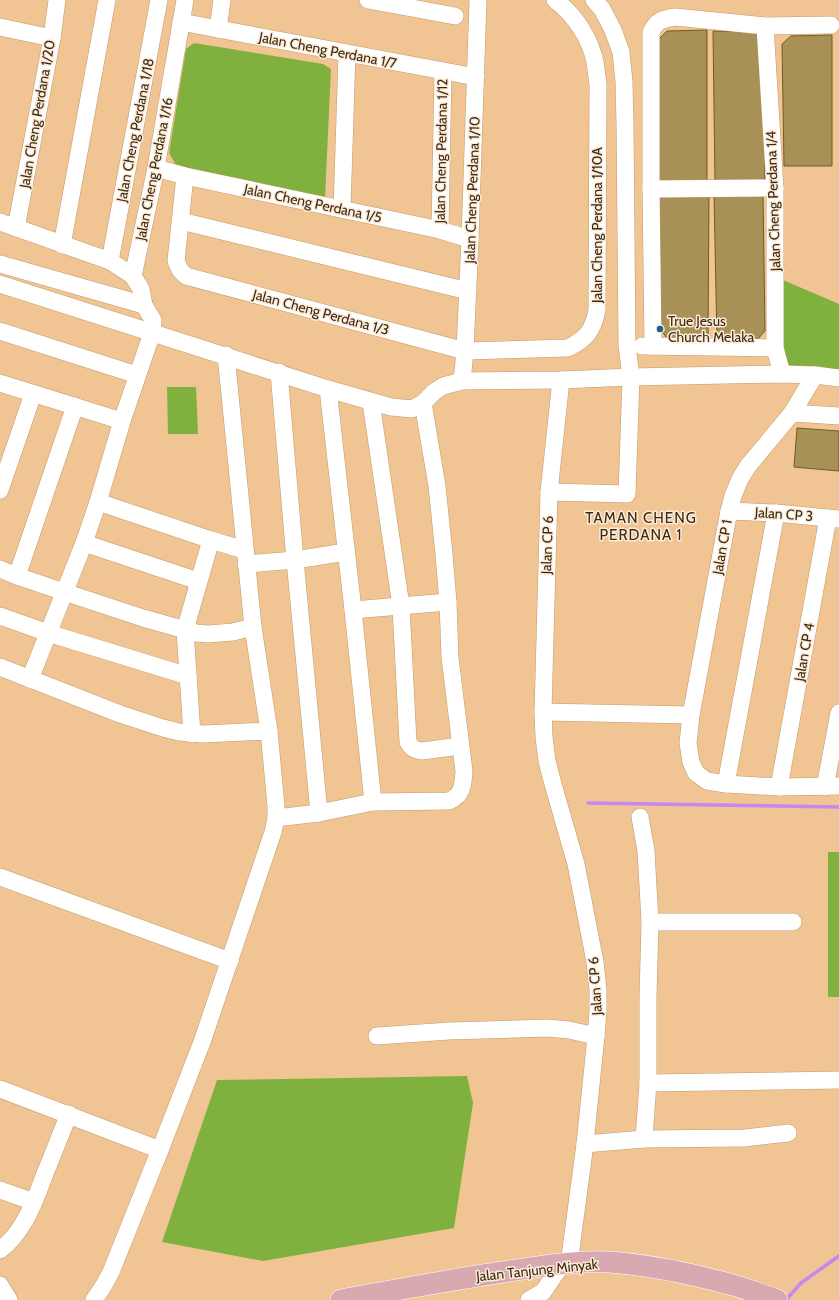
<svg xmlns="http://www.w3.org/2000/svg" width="839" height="1300" viewBox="0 0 839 1300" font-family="Cabin,sans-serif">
<rect width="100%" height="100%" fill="#f0c493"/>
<g fill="#80b13f">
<path d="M194 43 323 64 331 69 325 198 316 203 176 165 169 153 186 49Z"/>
<path d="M776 277 839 304V374L776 365Z"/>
<path d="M167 387H196L198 434H168Z"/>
<rect x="828" y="852" width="11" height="145"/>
<path d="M467 1076 473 1103 454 1228 263 1261 162 1242 217 1080Z"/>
</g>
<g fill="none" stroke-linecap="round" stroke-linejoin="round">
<g stroke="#c488f0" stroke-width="3.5">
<path d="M588 803 839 807"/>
<path d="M786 1300 801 1283 839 1256"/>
</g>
</g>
<g fill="#a79157" stroke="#715c21">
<path d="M707 30V182L657 183 658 40 667 31Z"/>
<path d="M713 31 753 32 762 40 765 183H715Z"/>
<path d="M832 35V166H784L782 44 791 36Z"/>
<path d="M659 193H709L708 340 669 341 661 330Z"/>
<path d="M714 194H763L765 331 756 341 717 342Z"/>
<path d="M797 428 839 431V471L794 467Z"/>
</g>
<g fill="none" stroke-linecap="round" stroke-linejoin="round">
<g stroke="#c49a6a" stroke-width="18">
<g id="minor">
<path d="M368 0 455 16"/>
<path d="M181 22 476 77"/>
<path d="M765 26 775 188V348L782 374"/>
<path d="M0 27 52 38"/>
<path d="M218 29 222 0"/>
<path d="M156 168 185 176 440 230 470 239"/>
<path d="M185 176 176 261 180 270 186 276 465 351 568 348C586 339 593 331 597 310L598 84C597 77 596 69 595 62 590 38 575 15 555 0"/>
<path d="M651 189 775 188"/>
<path d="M342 209 347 54"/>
<path d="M181 221 468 291"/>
<path d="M0 222 110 261 133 276"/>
<path d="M16 228 52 38 57 0"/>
<path d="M440 230 443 71"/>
<path d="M62 245 107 0"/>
<path d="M110 261 159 0"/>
<path d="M0 264 144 305"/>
<path d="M0 284 328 389 391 407 412 409 423 403 434 392 443 386 462 381 561 380 631 377 782 374 815 375 839 378"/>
<path d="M0 331 137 375"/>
<path d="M642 346 775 348"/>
<path d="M653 346 651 189V32C657 20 663 19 675 17L765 26 831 25"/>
<path d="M279 372 295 560 319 813"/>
<path d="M815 375 792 413 748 466 740 479 733 496 729 511 691 715 688 743 691 762 696 773 707 781 726 784 779 787 839 786"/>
<path d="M561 380 549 492 543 712 544 737 547 761 553 784 576 864 595 962 598 990V1010L596 1036 585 1144 569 1264"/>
<path d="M462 381 465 351 470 239 478 0"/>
<path d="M0 383 122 421"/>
<path d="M328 389 353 610 373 802"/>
<path d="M371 402 401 606 408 742C412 749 415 750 422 751L460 746"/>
<path d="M792 413 839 416"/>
<path d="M0 490 33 394"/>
<path d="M549 492 627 494 631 377 627 346 625 124 624 82 621 52 613 30 602 9 594 0"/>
<path d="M98 502 211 540 244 550"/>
<path d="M729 511 776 513 838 519"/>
<path d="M84 543 198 581"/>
<path d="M246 564 295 560 346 552"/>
<path d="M0 569 17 576 64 592 143 618 196 633 208 634 233 632 253 627"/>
<path d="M17 576 75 406"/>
<path d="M353 610 448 602"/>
<path d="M0 616 48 633 188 676"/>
<path d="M0 667 120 714 163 728 179 732 204 734 269 731"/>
<path d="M30 679 84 543 98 502 122 421 152 333 153 320 144 305 141 289 133 276 156 168 185 0"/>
<path d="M543 712 691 715"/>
<path d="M192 734 185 630 211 540"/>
<path d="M726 784 776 513"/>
<path d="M779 787 828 518"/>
<path d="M825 787 839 713"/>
<path d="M640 817 646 851 650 922 648 997V1083L644 1139"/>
<path d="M276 818 319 813 373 802 449 801C463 795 463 785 464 771L450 658 448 602 444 554 437 486 423 403"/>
<path d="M0 877 230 961"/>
<path d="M650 922H793"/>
<path d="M377 1036 449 1031 547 1028 569 1030 596 1036"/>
<path d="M648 1083 839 1080"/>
<path d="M0 1089 160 1150"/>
<path d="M585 1144 644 1139 745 1138 788 1133"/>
<path d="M0 1190 34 1202"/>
<path d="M0 1250C25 1231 35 1200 46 1171 54 1152 61 1133 69 1114"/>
<path d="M0 1285 9 1300"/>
<path d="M94 1300 104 1285 111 1272 160 1150 202 1042 273 832 276 818V806L269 731 253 627 226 355"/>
<path d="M529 1300 543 1292 562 1264"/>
</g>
</g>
<g stroke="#fff" stroke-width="22">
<path id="major" d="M341 1300C395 1290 449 1280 503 1272 542 1266 582 1259 621 1263 661 1267 701 1276 740 1287 752 1291 765 1296 777 1300"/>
</g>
<use href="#minor" stroke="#fff" stroke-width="17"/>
<use href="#major" stroke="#d8a9b1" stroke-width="21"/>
</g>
<circle fill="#1f5c92" stroke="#fdebd7" stroke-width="1.5" cx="660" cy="329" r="4"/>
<g text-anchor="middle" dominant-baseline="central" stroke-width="3" stroke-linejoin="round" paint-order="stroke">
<g font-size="14" fill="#3a2a16" stroke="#fdebd7">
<text transform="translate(328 50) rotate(11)">Jalan Cheng Perdana 1/7</text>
<text transform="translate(37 114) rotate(-80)">Jalan Cheng Perdana 1/20</text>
<text transform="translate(135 130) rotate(-79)">Jalan Cheng Perdana 1/18</text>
<text transform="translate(441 151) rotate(-89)">Jalan Cheng Perdana 1/12</text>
<text transform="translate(154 169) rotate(-79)">Jalan Cheng Perdana 1/16</text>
<text transform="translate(472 190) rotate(-88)">Jalan Cheng Perdana 1/10</text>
<text transform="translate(773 201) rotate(-92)">Jalan Cheng Perdana 1/4</text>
<text transform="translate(313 203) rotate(12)">Jalan Cheng Perdana 1/5</text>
<text transform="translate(597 225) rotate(-90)">Jalan Cheng Perdana 1/10A</text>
<text transform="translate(321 312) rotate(15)">Jalan Cheng Perdana 1/3</text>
<text transform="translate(784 514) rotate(4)">Jalan CP 3</text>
<text transform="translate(547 545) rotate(-88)">Jalan CP 6</text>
<text transform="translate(722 547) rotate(-80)">Jalan CP 1</text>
<text transform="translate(804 652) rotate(-80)">Jalan CP 4</text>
<text transform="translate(595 986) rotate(-94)">Jalan CP 6</text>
<text transform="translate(537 1270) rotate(-6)">Jalan Tanjung Minyak</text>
</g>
<g font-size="14" fill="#3a2a16" stroke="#fdebd7" text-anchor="start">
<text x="668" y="321">True Jesus<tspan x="668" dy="16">Church Melaka</tspan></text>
</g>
<g font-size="15" letter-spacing="1" fill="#3a2a16" stroke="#fdebd7">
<text x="641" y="518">TAMAN CHENG<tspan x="641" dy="17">PERDANA 1</tspan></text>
</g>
</g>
</svg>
